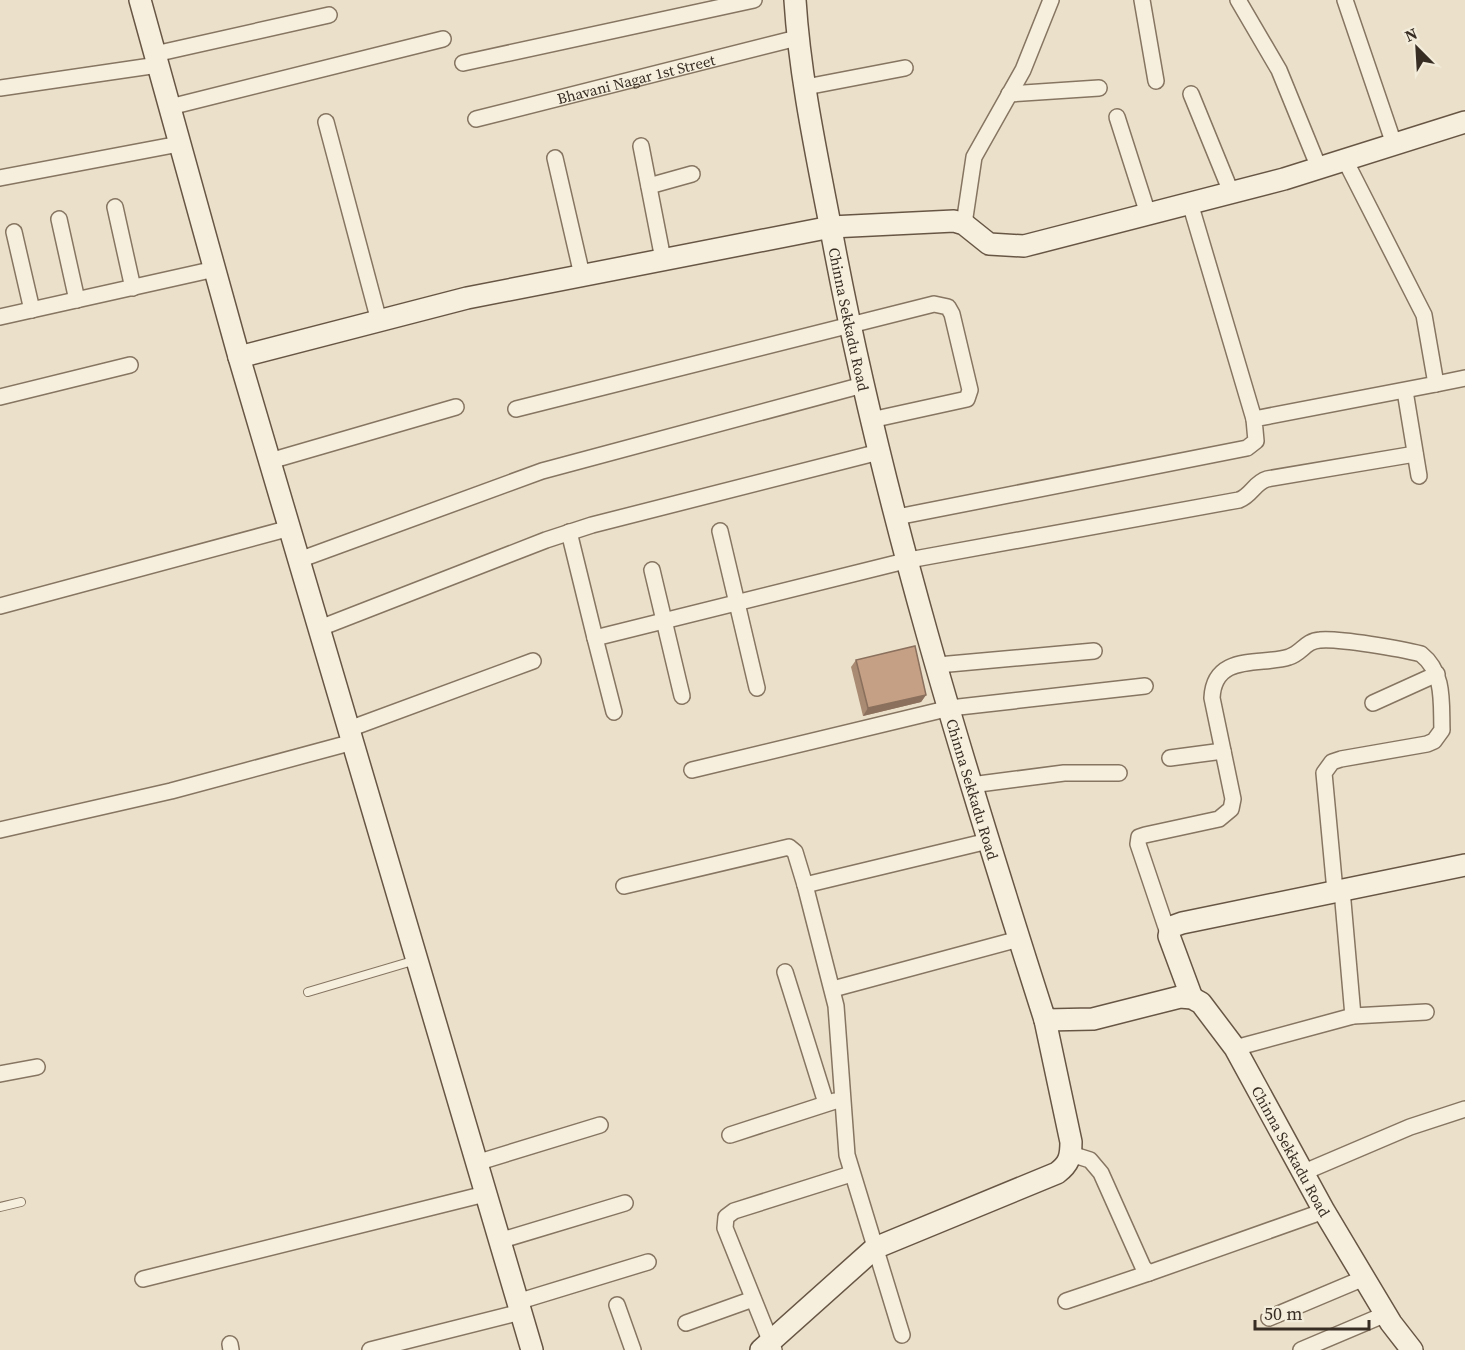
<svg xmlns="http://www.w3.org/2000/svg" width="1465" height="1350" viewBox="0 0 1465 1350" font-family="'Source Serif 4',serif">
<rect width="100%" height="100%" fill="#ebe1cb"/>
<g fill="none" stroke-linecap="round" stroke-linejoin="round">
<g stroke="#867561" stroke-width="10">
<g id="lane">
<path d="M308 992 416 960"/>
<path d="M0 1207 21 1202"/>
</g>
</g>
<g stroke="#867561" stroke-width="18">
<g id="street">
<path d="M1142 0 1156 81"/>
<path d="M1238 0 1279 70 1319 168"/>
<path d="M1345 0 1394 144"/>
<path d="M155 54 329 15"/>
<path d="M463 63 754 0"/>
<path d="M806 87 905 68"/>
<path d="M0 88 158 65"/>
<path d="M1009 94 1099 88"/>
<path d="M1191 94 1231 192"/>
<path d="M170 107 443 39"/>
<path d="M1117 117 1148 214"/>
<path id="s1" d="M476 119 797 38"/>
<path d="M326 122 379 321"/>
<path d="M641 146 663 259"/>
<path d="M555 158 582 275"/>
<path d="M0 178 179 144"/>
<path d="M649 186 692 174"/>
<path d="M1190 203 1254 419"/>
<path d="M115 207 133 288"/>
<path d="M59 219 77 300"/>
<path d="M964 224 974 157 1023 70 1051 0"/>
<path d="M14 232 32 310"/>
<path d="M0 317 215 269"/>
<path d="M1436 384 1465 378"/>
<path d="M1405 391 1419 476"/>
<path d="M0 397 130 365"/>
<path d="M516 409 934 304 948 307 952 314 970 390 967 399 871 420"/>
<path d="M270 461 456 407"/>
<path d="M897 517 1247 448 1256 441 1254 419 1436 384 1424 315 1345 160"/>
<path d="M720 531 757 688"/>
<path d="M569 532 595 638"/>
<path d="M299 560 542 471 863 385"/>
<path d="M652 570 682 696"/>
<path d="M0 606 290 528"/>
<path d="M320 628 546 540 592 525 879 452"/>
<path d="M938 665 1094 651"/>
<path d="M1373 703 1437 674"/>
<path d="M614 712 595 638 909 560 1239 500C1252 495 1254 483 1267 479L1415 454"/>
<path d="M349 729 533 661"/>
<path d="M1170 758 1223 751"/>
<path d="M692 770 950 708 1145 686"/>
<path d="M971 785 1064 773H1119"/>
<path d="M0 830 171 791 353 742"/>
<path d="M624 886 789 847 795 852 805 885"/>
<path d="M1342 890 1353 1016"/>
<path d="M1169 936 1138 844 1139 837 1145 835 1219 819 1231 809 1233 799 1212 698C1214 652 1263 666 1289 657 1302 653 1305 641 1320 640 1339 638 1402 649 1421 654 1445 673 1441 703 1442 730L1434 741 1427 744 1341 759 1332 762 1324 773 1335 891"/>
<path d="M785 972 826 1103"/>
<path d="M833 989 1019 939"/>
<path d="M1235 1048 1353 1016 1426 1012"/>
<path d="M0 1074 37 1067"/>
<path d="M730 1135 835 1101"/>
<path d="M1071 1154 1090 1160 1101 1173 1143 1267 1149 1273 1324 1211"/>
<path d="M476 1163 600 1125"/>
<path d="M1302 1173 1410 1127 1465 1109"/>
<path d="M499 1241 625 1203"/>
<path d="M143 1279 485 1194"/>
<path d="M1066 1301 1149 1273"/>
<path d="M517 1302 648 1262"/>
<path d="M617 1305 633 1350"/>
<path d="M1269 1318 1364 1278"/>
<path d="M686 1323 753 1299"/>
<path d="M902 1335 847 1155 836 1006 805 885 988 841"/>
<path d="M230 1344 231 1350"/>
<path d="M370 1350 521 1312"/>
<path d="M774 1350 725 1228 726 1217 734 1211 851 1174"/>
<path d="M1301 1350 1386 1314"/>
</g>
</g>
<g stroke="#685644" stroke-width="24">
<g id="secondary">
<path d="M140 0 239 357 532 1350"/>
<path id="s2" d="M795 0C800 80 818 161 833 240 883 505 963 764 1045 1020L1093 1019 1180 997 1192 998 1201 1003 1235 1048 1324 1211 1391 1323 1412 1350"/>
<path d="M239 357 467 298 831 227 954 221 964 224 989 244 1024 246 1284 179 1465 122"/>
<path d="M1192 998 1169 936 1171 927 1182 923 1465 865"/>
<path d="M761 1350 875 1248 1057 1173C1069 1164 1071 1157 1071 1142L1045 1020"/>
</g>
</g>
<use href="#lane" stroke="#f6efde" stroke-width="8"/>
<use href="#street" stroke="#f6efde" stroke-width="15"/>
<use href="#secondary" stroke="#f6efde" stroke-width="21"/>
</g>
<path fill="#a98a72" d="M856 660 926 695 921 702 863 716 851 667Z"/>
<path fill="#8a705d" d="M926 695 921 702 863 716 868 708Z"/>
<path fill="#c5a085" stroke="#8a705d" stroke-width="1.5" d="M915 646 926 695 868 708 856 660Z"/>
<g text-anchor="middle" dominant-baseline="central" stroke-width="4.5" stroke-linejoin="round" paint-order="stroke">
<g font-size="15" fill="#382d23" stroke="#f3ecda">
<text stroke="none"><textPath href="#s1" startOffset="165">Bhavani Nagar 1st Street</textPath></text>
<text stroke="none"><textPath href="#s2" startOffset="324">Chinna Sekkadu Road</textPath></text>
<text stroke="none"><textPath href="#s2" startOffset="810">Chinna Sekkadu Road</textPath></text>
<text stroke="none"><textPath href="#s2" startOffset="1386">Chinna Sekkadu Road</textPath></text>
</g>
</g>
<g transform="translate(1417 48) rotate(336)" stroke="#f3ecda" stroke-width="4.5" paint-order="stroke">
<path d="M0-4.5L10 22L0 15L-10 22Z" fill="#382d23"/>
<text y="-9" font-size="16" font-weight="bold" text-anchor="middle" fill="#382d23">N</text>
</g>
<path d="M1255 1320v9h114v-9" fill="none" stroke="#382d23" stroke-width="3"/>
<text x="1264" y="1320" font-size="18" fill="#382d23" stroke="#f3ecda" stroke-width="4.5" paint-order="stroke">50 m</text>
</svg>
